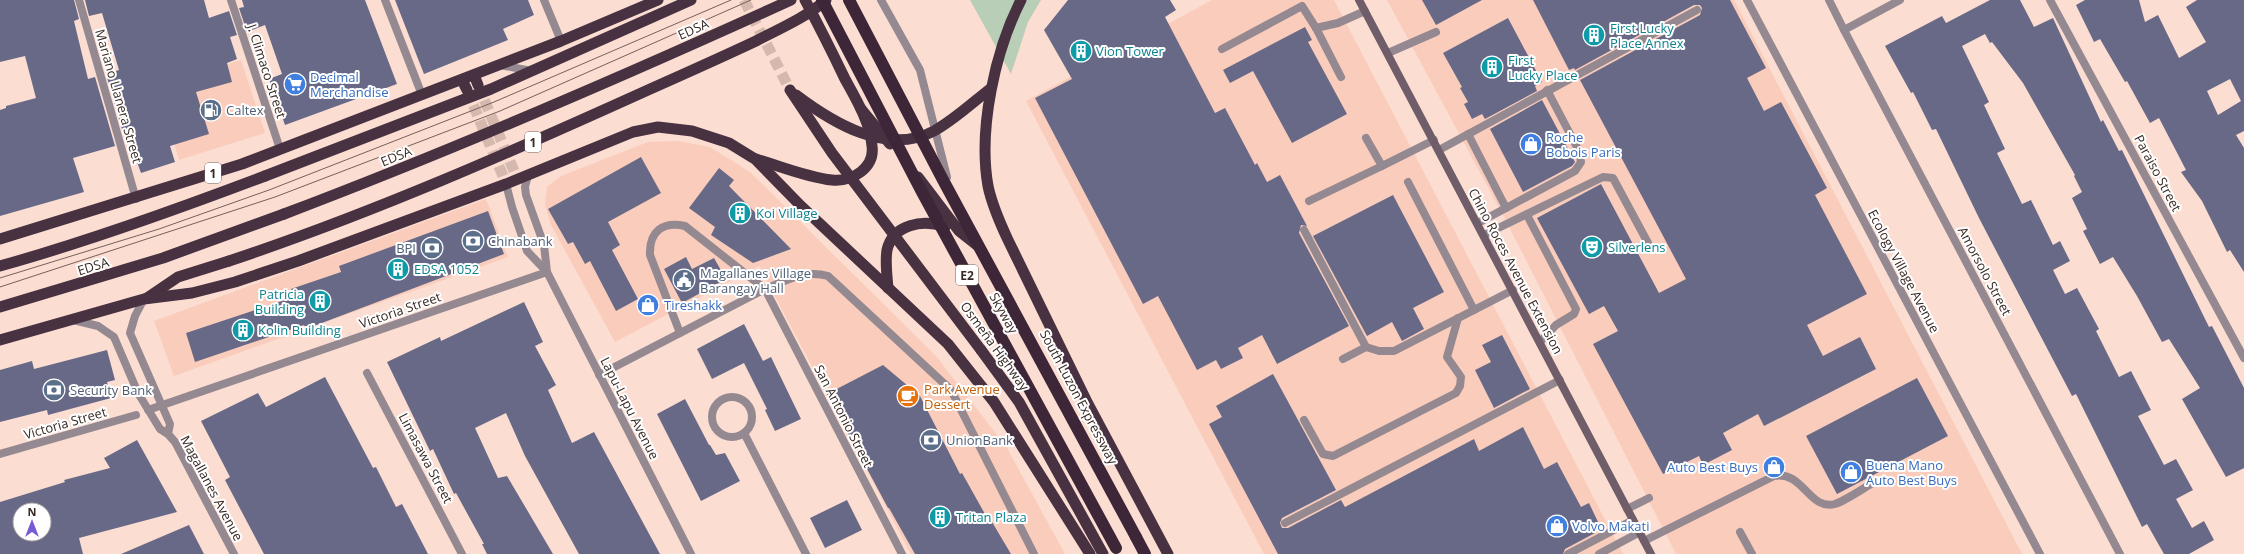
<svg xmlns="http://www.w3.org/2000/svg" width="2244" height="554" viewBox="0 0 2244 554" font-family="'Open Sans',sans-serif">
<rect width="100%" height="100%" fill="#fcddd2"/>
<g fill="#faccbb">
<path d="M1212 0H1334L1623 554H1264L1026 101Z"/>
<path d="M1387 0H1734L2022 554H1676L1504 217Z"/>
<path d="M241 60 265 133 179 160 158 86Z"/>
<path d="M678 141 710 147 750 172 936 356 1007 448 1065 554H911L759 266 615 342 551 225 545 204 547 187 561 176 648 142Z"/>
<path d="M486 199 508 257 174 376 154 321Z"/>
</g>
<path fill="#b8ceb7" d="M970 0H1041L1028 22 1011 74Z"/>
<g fill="#686987" fill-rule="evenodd">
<path d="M0 0H74L79 19 74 21 88 79 95 77 115 146 73 158 84 192 0 216V110L6 108V106L36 98 25 56 0 62Z"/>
<path d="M85 0H204L209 18 229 11 237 35 230 37 237 59 227 63 232 82 196 92 209 134 170 146 175 162 141 173 130 142 126 143 106 74 119 70 102 13 89 16Z"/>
<path d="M242 0H365L397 84 285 125 269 79 282 74 265 25 247 32 239 8 244 7Z"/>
<path d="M395 0H528L534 15 503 29 508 40 424 74Z"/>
<path d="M1068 0H1170L1176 10 1165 17 1215 113 1225 108 1255 165 1257 163 1267 182 1280 175 1307 226 1301 225 1299 233 1349 326 1277 364 1262 335 1238 348 1243 358 1221 369 1216 360 1197 370 1158 296 1143 304 1035 98 1072 79 1044 30Z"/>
<path d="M1422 0H1482L1436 25Z"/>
<path d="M1533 0H1730L1766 68 1747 78 1764 111 1781 102 1827 188 1815 195 1867 294 1807 325 1823 356 1860 337 1876 369 1764 426 1758 414 1723 433 1732 450 1703 465 1699 456 1663 474 1593 344 1618 331 1604 306 1589 314 1537 218 1601 184 1659 293 1686 279 1580 80 1700 15 1702 8 1700 5H1694L1575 70 1574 68 1569 70Z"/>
<path d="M1990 0H2020L2034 27 2053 18 2101 122 2103 120 2119 151 2122 150 2209 327 2212 326 2244 388V468L2226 477 2182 399 2200 388 2169 339 2162 342 2137 296 2113 257 2100 264 2083 231 2087 229 2072 198 2082 192 2074 176 2075 175 2023 83 1992 42 1990 43 1985 34 1962 46 1989 102 1984 105 2005 149 1997 153 2022 204 2031 200 2053 245 2060 241 2070 261 2053 270 2065 294 2077 288 2099 329 2096 331 2119 377 2131 371 2151 410 2138 416 2164 465 2176 459 2193 490 2176 499 2192 528 2204 521 2214 540 2189 554H2164L2147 524 2142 527 2076 394 2072 396 1979 218 1936 129 1932 130 1913 92 1911 93 1885 46 1942 16 1946 23Z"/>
<path d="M2085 0H2139L2145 22 2158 15 2179 58 2206 42 2186 7 2197 0H2244V131L2236 135 2244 148V272L2230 250 2227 252 2202 201 2181 172 2186 170 2159 118 2150 123 2127 81 2125 82 2100 39 2094 42 2076 5ZM2230 79 2241 101 2218 115 2207 91Z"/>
<path d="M1508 18 1542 82 1535 86 1537 91 1485 119 1482 114 1472 119 1464 104 1468 102 1460 88 1462 87 1443 53Z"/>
<path d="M1305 27 1312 40 1308 42 1347 114 1292 143 1253 71 1230 83 1223 70Z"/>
<path d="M1542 100 1575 162 1572 166 1523 192 1490 129Z"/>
<path d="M641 157 661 193 608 222 620 245 612 250 638 299 616 311 590 261 585 264 573 242 568 244 548 209Z"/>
<path d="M719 168 734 180 729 186 791 249 753 263 711 235 715 227 689 208Z"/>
<path d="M1393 195 1444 292 1413 308 1424 329 1402 341 1392 322 1367 336 1313 236Z"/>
<path d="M488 211 504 254 306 329 304 325 195 362 186 333 294 297 291 289 341 272 339 266Z"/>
<path d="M686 257 692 269 714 258 726 279 682 303 664 269Z"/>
<path d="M524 302 543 342 535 346 556 385 548 390 572 443 594 432 660 554H579L525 456 506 413 475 428 498 478 507 476 553 554H487L482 544H484L456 493 454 494 433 449 430 451 387 362 440 337 441 341Z"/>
<path d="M744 324 763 361 771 357 801 419 775 431 765 410 767 409 744 363 712 379 697 349Z"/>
<path d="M1502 335 1530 389 1494 408 1475 370 1491 362 1482 345Z"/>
<path d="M107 350 115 380 107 382 111 398 48 415 47 410 0 422V370L32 361 34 369Z"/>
<path d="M883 365 920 396 960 474 962 473 990 523 992 522 1011 554H915L889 508H888L827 394Z"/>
<path d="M1273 374 1336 490 1282 518 1280 523 1282 528H1288L1341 500 1345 507 1474 439 1479 451 1523 427 1544 469 1557 462 1581 507 1589 503 1599 524 1592 528 1595 533 1565 549 1563 554H1278L1209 424 1222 417 1216 406Z"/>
<path d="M325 377 373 468 376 467 396 507 402 504 428 554H264L225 480 230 477 201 421 258 393 266 407Z"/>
<path d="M1917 378 1948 436 1837 494 1806 436Z"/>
<path d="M685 399 709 445H710L716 455 725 453 740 481 701 501 657 414Z"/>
<path d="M137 440 177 512 79 538 83 554H0V502L65 482 64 480 110 468 104 458ZM20 510H44V534H20Z"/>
<path d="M847 500 862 530 825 548 810 518Z"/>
<path d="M189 525 204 554H121Z"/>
</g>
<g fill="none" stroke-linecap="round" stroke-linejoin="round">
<g stroke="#d5b9af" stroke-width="11" stroke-dasharray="11 5.5" stroke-linecap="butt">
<path d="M744 0 790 90"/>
<path d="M478 85 514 171"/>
<path d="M467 90 503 176"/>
</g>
<g stroke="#958991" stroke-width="8">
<path d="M881 0 920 70 947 177"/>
<path d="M1316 28 1341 77"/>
<path d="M1222 49 1302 6 1316 28 1338 23 1365 11"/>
<path d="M1388 53 1436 32"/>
<path d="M500 65 532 71"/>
<path d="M1468 134 1506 208"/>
<path d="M1366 138 1382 166 1434 140"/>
<path d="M1439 150 1697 10"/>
<path d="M1408 182 1474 310"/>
<path d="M1309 201 1382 166"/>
<path d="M1527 215 1576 309 1574 314 1556 325 1540 342"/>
<path d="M1478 223 1575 171 1581 162 1579 151 1547 90"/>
<path d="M1304 230 1366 347 1379 351H1394L1513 290"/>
<path d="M1484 235 1603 177 1613 178 1648 243"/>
<path d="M680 333 650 255C649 231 663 221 685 226L765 289C785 281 805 269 828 276L951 390 1034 554"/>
<path d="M1343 359 1366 347"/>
<path d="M1304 420 1323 454 1333 456 1456 393 1460 386 1461 377 1447 357 1458 318"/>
<path d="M1627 509 1649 498"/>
<path d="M1285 523 1560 380"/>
<path d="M1740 532 1752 554"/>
<path d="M1644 541 1774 476C1803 470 1809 511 1835 504 1847 500 1865 487 1876 481"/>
<path d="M1568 554 1633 520"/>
<path d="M1599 554 1640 532"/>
</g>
<g stroke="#958991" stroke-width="8">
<path d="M79 0 136 199"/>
<path d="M231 0 280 149"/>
<path d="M385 0 422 95"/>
<path d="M544 0 561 41"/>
<path d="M1747 0 2040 554"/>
<path d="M2050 0 2244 358"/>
<path d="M1844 30 2120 554"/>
<path d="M367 373 462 554"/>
<path d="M599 375 765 289 902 554"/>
<circle cx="732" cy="417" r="20"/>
<path d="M148 410 547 272 527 251 512 207 506 184"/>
<path d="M744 433 806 554"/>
<path d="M0 454 136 415"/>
</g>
<g stroke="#958991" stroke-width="8">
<path d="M1829 0 1844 30 1900 0"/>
<path d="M528 175 525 187 526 195 544 245 547 272 691 554"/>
<path d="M144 299 135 316 130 333 170 424 168 434"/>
<path d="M73 320 98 326 114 337 138 393 160 429 168 434 175 442 234 554"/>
</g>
<path stroke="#6f5d6a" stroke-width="8" d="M1359 0 1651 554"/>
<g stroke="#483242" stroke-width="11">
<path d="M1021 0C995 51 978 129 988 186 992 205 1000 223 1008 240L1086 400 1168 554"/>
<path d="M474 75 478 85"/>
<path d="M462 80 467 90"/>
<path d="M861 109 890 144"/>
<path d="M756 159C780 166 806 177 832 180 852 182 875 168 872 146 870 122 856 99 845 79 832 52 819 26 805 0"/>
<path d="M918 177 959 231 978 246"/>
<path d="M0 239 242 164 561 41 658 0"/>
<path d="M0 266C90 241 178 209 265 176"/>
<path d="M888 288C887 276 885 262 887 250 893 224 923 219 945 227"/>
<path d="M147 298 178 277 229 261"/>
<path d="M0 307 163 258 284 214"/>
<path d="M0 340 144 299 192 293 235 282 298 261 506 184 633 132 658 127 692 131 729 143 755 159 801 206 948 344 994 402 1090 554"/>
<path d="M981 350 1019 402 1103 554"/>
</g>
<path stroke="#3c2637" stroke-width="12" d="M1136 537 1145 554"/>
<g stroke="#75615a" stroke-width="1">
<path d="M0 278 159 229 269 190 494 102 731 0"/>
<path d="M0 287 275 197 500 111 751 0"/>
</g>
<g stroke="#483242" stroke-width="11">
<path d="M790 90 832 153 981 350"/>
<path d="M796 95C833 123 887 156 934 131 954 120 972 103 990 89"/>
<path d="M265 176 491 89 691 0"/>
<path d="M284 214C456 149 624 76 791 0"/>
<path d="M229 261C373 213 511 152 648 90 684 74 720 58 756 41 781 28 805 18 826 0"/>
</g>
<g stroke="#3c2637" stroke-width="12">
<path d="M822 0 922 192 1116 548"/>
<path d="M849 0 943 180 1136 537"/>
</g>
</g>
<defs>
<g id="building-disc" transform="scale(1.15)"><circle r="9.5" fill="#0f9aa8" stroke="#fff"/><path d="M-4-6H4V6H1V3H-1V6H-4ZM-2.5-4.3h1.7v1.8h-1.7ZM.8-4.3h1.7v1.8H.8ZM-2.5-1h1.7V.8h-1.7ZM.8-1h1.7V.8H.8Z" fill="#fff"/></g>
<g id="supermarket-disc" transform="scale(1.15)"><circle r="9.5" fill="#3f7fe0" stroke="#fff"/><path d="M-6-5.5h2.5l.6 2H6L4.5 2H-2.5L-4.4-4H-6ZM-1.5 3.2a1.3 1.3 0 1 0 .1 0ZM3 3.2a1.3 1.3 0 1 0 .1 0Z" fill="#fff"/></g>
<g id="fuel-disc" transform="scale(1.15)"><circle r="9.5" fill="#5c6f8a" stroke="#fff"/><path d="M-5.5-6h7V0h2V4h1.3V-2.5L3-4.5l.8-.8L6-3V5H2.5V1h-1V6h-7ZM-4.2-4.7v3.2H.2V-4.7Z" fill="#fff"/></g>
<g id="shop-disc" transform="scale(1.15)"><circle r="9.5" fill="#3f7fe0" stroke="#fff"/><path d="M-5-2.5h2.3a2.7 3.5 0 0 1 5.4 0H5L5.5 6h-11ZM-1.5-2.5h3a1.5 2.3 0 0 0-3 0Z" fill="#fff"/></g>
<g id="bank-disc" transform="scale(1.15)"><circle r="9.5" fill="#5c6f8a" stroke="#fff"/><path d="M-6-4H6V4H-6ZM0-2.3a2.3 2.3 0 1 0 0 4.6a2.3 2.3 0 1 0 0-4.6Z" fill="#fff"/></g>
<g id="theatre-disc" transform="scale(1.15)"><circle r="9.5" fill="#0f9aa8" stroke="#fff"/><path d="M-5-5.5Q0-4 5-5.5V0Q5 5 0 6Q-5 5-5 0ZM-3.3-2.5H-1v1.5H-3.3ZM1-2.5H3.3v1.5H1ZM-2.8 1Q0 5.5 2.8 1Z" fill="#fff"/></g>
<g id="civic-disc" transform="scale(1.15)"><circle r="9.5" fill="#5c6f8a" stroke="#fff"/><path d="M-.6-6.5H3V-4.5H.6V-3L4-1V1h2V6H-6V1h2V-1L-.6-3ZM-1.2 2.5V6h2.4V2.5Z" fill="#fff"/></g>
<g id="cafe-disc" transform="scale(1.15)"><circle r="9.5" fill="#e8710a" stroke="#fff"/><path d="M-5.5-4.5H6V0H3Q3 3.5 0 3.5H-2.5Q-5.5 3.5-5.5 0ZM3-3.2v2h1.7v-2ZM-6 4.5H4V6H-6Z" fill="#fff"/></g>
</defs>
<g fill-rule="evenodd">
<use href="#building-disc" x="1594" y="35"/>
<use href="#building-disc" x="1081" y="51"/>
<use href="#building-disc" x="1492" y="67"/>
<use href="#supermarket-disc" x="295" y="84"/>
<use href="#fuel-disc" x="211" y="110"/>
<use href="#shop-disc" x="1531" y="144"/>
<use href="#building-disc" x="740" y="213"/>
<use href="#bank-disc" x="473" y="241"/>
<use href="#theatre-disc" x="1592" y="247"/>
<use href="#bank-disc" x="432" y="248"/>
<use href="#building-disc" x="398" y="269"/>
<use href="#civic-disc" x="684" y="280"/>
<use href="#building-disc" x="320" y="301"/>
<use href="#shop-disc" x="648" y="305"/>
<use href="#building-disc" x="243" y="330"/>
<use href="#bank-disc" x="54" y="390"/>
<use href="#cafe-disc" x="908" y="396"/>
<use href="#bank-disc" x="931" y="440"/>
<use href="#shop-disc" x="1774" y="467"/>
<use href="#shop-disc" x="1851" y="472"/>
<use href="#building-disc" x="940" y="517"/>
<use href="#shop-disc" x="1557" y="526"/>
</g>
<g text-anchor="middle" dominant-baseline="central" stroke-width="4" stroke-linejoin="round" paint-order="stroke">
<g fill="#fff" stroke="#736865" stroke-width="1">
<rect x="525" y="132" width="16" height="20" rx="3"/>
<rect x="205" y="163" width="16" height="20" rx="3"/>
<rect x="956" y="265" width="22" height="20" rx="3"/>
</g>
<g font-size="12" font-weight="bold" fill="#372823">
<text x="533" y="142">1</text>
<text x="213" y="173">1</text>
<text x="967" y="275">E2</text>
</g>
<g font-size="13" fill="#0d838f" stroke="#fff" text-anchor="start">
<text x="1610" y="28">First Lucky<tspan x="1610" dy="15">Place Annex</tspan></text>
<text x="1096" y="51">Vion Tower</text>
<text x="1508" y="60">First<tspan x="1508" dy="15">Lucky Place</tspan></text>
<text x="756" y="213">Koi Village</text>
<text x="1608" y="247">Silverlens</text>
<text x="414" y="269">EDSA 1052</text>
<text x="304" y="294" text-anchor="end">Patricia<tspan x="304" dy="15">Building</tspan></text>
<text x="258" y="330">Kolin Building</text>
<text x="956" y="517">Tritan Plaza</text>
</g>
<g font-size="13" fill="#372823" stroke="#fff">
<text transform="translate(693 29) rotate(-24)">EDSA</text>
<text transform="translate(267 71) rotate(72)">J. Climaco Street</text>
<text transform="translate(119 96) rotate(74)">Mariano Llanera Street</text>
<text transform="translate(396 156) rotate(-22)">EDSA</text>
<text transform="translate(2158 173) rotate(62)">Paraiso Street</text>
<text transform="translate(93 266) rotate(-17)">EDSA</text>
<text transform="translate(1516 271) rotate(62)">Chino Roces Avenue Extension</text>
<text transform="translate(1904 271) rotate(62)">Ecology Village Avenue</text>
<text transform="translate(1985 271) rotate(62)">Amorsolo Street</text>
<text transform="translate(400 310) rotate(-19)">Victoria Street</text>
<text transform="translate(1004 313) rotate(61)">Skyway</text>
<text transform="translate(995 346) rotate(54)">Osmeña Highway</text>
<text transform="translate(1079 397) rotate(62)">South Luzon Expressway</text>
<text transform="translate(630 408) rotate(63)">Lapu-Lapu Avenue</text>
<text transform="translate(844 416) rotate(63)">San Antonio Street</text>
<text transform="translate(65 423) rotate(-16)">Victoria Street</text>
<text transform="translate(426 458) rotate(62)">Limasawa Street</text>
<text transform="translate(212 488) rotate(62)">Magallanes Avenue</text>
</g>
<g font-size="13" fill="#366cbe" stroke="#fff" text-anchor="start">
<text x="310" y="77">Decimal<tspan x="310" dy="15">Merchandise</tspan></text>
<text x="1546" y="137">Roche<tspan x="1546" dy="15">Bobois Paris</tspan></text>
<text x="664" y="305">Tireshakk</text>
<text x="1866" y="465">Buena Mano<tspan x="1866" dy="15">Auto Best Buys</tspan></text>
<text x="1758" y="467" text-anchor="end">Auto Best Buys</text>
<text x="1572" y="526">Volvo Makati</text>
</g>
<g font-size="13" fill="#4e5e75" stroke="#fff" text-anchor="start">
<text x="226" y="110">Caltex</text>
<text x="488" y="241">Chinabank</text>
<text x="416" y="248" text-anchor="end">BPI</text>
<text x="700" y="273">Magallanes Village<tspan x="700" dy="15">Barangay Hall</tspan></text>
<text x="70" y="390">Security Bank</text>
<text x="946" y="440">UnionBank</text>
</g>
<g font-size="13" fill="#c56008" stroke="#fff" text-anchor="start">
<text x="924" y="389">Park Avenue<tspan x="924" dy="15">Dessert</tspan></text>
</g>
</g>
<g transform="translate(32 522)"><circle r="19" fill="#ffffff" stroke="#afa9a7"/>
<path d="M0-3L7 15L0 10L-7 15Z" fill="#775ad4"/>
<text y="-6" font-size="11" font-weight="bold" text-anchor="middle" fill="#372823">N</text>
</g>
</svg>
